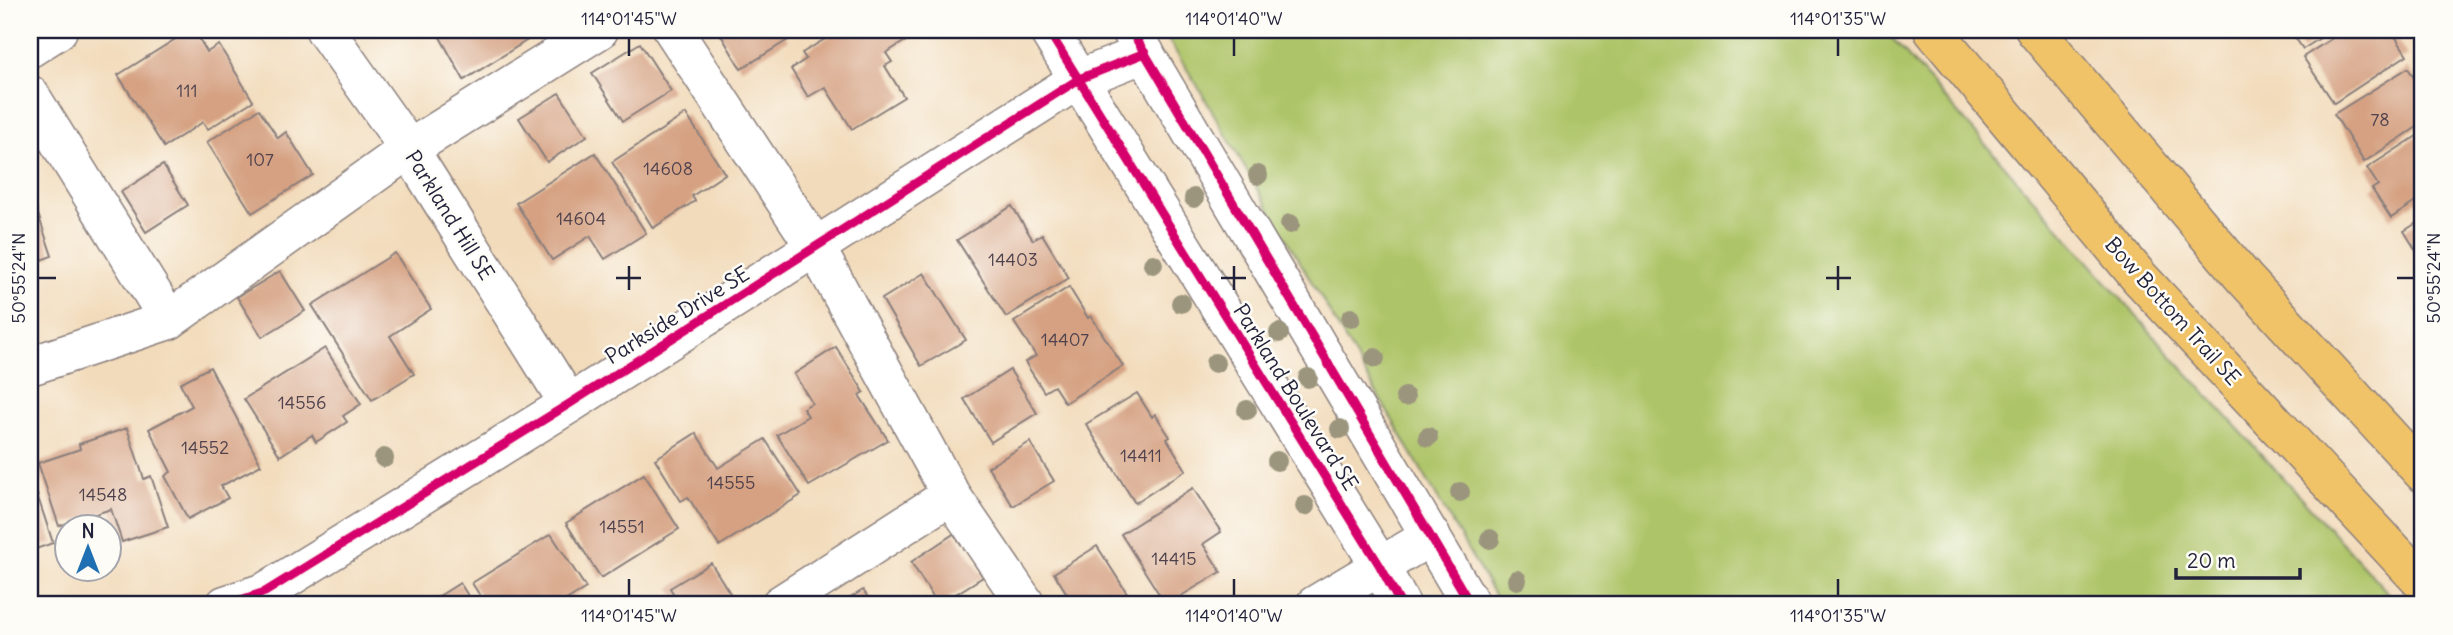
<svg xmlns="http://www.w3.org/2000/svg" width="2453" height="635" viewBox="0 0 2453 635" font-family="Delius,sans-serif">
<rect width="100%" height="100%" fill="#fdfcf7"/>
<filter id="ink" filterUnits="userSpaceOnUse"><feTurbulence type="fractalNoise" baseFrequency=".0143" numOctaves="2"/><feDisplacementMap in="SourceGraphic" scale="14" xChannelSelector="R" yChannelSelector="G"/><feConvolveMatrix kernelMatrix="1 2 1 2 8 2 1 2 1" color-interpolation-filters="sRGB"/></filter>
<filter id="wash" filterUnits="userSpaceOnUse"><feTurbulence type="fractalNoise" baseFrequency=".00686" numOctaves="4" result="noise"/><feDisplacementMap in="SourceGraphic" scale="28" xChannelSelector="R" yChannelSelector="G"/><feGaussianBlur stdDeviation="1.57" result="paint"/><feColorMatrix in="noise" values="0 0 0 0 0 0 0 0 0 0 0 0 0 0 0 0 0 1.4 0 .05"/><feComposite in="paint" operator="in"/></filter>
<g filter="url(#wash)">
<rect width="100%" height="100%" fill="#f2dbbb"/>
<path fill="#aec468" stroke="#687352" stroke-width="2" d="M1162 30H1885L2167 351 2399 605H1500L1197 85Z"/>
<g id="blocks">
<g fill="#d5a182">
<path d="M190 30H194L207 52 219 45 253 101 208 129 203 122 164 147 118 75Z"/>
<path d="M436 30H530L534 36 464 80Z"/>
<path d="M718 30H782L788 40 741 69Z"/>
<path d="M840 30H911L915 35 886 53 892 62 885 66 904 97 852 129 825 87 808 97 791 69 806 59 802 53Z"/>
<path d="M2290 30H2333L2303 49Z"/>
<path d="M2345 30H2391L2407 55 2334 103 2303 57Z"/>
<path d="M640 43 671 91 623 121 592 73Z"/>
<path d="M2408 68 2423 92V123L2364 162 2334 114Z"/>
<path d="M559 93 587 136 547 162 519 118Z"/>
<path d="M259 109 278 138 286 132 313 175 252 213 207 142Z"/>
<path d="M686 114 725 174 692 196 695 201 653 228 612 162Z"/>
<path d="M2423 132V197L2391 218 2372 189 2378 185 2367 168Z"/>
<path d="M595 153 646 233 605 259 590 236 552 260 516 203Z"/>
<path d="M163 165 188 205 146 232 121 192Z"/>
<path d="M34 202 52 256 30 264V203Z"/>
<path d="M1012 206 1033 240 1042 234 1069 278 1006 317 957 240Z"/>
<path d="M2423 219V262L2404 231Z"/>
<path d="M395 253 431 309 390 336 414 374 372 400 312 305Z"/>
<path d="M280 271 305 311 262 337 237 297Z"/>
<path d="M924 273 966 340 921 366 882 299Z"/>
<path d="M1069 287 1088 318 1091 316 1123 366 1065 403 1054 386 1044 392 1025 362 1036 356 1014 322Z"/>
<path d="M836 347 864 392 859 395 888 440 809 486 777 435 808 416 803 408 812 403 794 374Z"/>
<path d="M325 348 361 404 343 416 347 422 316 442 312 435 280 456 244 399Z"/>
<path d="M210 367 261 465 221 486 228 498 188 519 165 476 171 472 149 429 192 406 180 383Z"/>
<path d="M1010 370 1037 413 991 442 964 399Z"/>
<path d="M1137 393 1152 417 1155 414 1170 437 1167 439 1186 470 1135 503 1086 424Z"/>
<path d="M127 428 144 479 151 476 168 527 122 542 111 509 59 526 38 463 80 449 79 444Z"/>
<path d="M696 433 718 468 765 439 801 495 719 546 688 497 681 501 655 459Z"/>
<path d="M1030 442 1054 481 1013 506 988 467Z"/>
<path d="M30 473 53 543 30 551Z"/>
<path d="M644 474 679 529 601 578 566 523Z"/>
<path d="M1193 488 1221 532 1203 544 1221 572 1166 605 1121 534Z"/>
<path d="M955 533 983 577 938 605 911 562Z"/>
<path d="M551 534 586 588 558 605H486L472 583Z"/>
<path d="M1097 546 1127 593 1108 605H1074L1054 573Z"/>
<path d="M711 563 736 603 733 605H680L670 588Z"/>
<path d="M460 583 474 605H425Z"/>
<path d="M863 590 873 605H839Z"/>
</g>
</g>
</g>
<g filter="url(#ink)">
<use href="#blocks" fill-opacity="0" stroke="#8a7e7b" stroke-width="2"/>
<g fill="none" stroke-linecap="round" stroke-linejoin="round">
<g stroke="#8a7e7b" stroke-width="41">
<g id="minor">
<path d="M325 30 409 149 569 404"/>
<path d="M673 30 816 248 951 495 1026 605"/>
<path d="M1048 30 1380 566 1401 605"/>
<path d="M1132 32 1471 605"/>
<path d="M30 48 58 30"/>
<path d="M30 95 169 320"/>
<path d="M30 366 169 320 409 149 599 30"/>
<path d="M225 605 265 592 569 404 1079 79 1145 53"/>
<path d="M780 605 951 495"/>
<path d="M1315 605 1431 536"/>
</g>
</g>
<g stroke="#8a7e7b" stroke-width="41">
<g id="major">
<path d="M1933 30 2139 277 2423 583"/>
<path d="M2035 30 2244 278 2423 473"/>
</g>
</g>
<use href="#minor" stroke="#fff" stroke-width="38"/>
<use href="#major" stroke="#f1c369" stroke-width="38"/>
<g stroke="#fdfcf7" stroke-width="13">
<g id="cycleway">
<path d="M1048 30 1380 566 1401 605"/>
<path d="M1131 30 1471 605"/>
<path d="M225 605 265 592 569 404 1079 79 1145 53"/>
</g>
</g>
<use href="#cycleway" stroke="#d6006c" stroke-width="9"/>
</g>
<g fill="#9b957d">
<circle cx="1258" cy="175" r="10"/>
<circle cx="1194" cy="198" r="10"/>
<circle cx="1290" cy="224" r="10"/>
<circle cx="1153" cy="264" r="10"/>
<circle cx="1181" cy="303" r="10"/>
<circle cx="1351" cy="318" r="10"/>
<circle cx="1279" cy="333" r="10"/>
<circle cx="1375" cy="358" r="10"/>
<circle cx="1215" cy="363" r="10"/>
<circle cx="1308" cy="378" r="10"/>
<circle cx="1405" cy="397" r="10"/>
<circle cx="1247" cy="410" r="10"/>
<circle cx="1340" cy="429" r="10"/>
<circle cx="1428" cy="437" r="10"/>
<circle cx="384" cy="458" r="10"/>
<circle cx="1277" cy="461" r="10"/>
<circle cx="1460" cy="492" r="10"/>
<circle cx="1305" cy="506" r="10"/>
<circle cx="1490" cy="539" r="10"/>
<circle cx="1517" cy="580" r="10"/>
</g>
</g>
<path fill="none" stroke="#22223b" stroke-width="2.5" d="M629 38V56M1234 38V56M1838 38V56M629 266V290M1234 266V290M1838 266V290M38 278H56M616 278H641M1221 278H1246M1826 278H1851M2397 278H2414M629 579V596M1234 579V596M1838 579V596"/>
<g text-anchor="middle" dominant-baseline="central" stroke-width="5" stroke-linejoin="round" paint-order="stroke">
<g font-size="18" fill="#4f424d">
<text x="187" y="90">111</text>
<text x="2380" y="119">78</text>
<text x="260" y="159">107</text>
<text x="668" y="168">14608</text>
<text x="581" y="218">14604</text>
<text x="1013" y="259">14403</text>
<text x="1065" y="339">14407</text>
<text x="302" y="402">14556</text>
<text x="205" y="447">14552</text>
<text x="1141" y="455">14411</text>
<text x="731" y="482">14555</text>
<text x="103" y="494">14548</text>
<text x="622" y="526">14551</text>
<text x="1174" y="558">14415</text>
</g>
<g font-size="21" fill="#22223b" stroke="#fdfcf7">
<text transform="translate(450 215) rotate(58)">Parkland Hill SE</text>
<text transform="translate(2173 311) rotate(48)">Bow Bottom Trail SE</text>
<text transform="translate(677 315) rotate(-32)">Parkside Drive SE</text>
<text transform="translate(1296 397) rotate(58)">Parkland Boulevard SE</text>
</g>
</g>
<rect width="2453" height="635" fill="none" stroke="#fdfcf7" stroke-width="77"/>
<g transform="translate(88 548)"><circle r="33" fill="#fdfcf7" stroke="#a5a5ac" stroke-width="2"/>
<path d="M0-5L12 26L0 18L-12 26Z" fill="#1f6fb2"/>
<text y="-10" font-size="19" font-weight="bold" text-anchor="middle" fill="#22223b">N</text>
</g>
<path d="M2176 568v10h124v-10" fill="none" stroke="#22223b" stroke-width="3.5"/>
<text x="2187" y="568" font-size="21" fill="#22223b" stroke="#fdfcf7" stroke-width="5" paint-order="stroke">20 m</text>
<rect x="38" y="38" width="2376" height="558" fill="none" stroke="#22223b" stroke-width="2.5"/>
<g font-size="18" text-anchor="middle" fill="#22223b">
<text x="629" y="25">114°01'45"W</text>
<text x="1234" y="25">114°01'40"W</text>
<text x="1838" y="25">114°01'35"W</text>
<text transform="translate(19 278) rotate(-90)" y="6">50°55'24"N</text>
<text transform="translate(2434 278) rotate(-90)" y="6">50°55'24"N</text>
<text x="629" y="622">114°01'45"W</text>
<text x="1234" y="622">114°01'40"W</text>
<text x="1838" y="622">114°01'35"W</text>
</g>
</svg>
